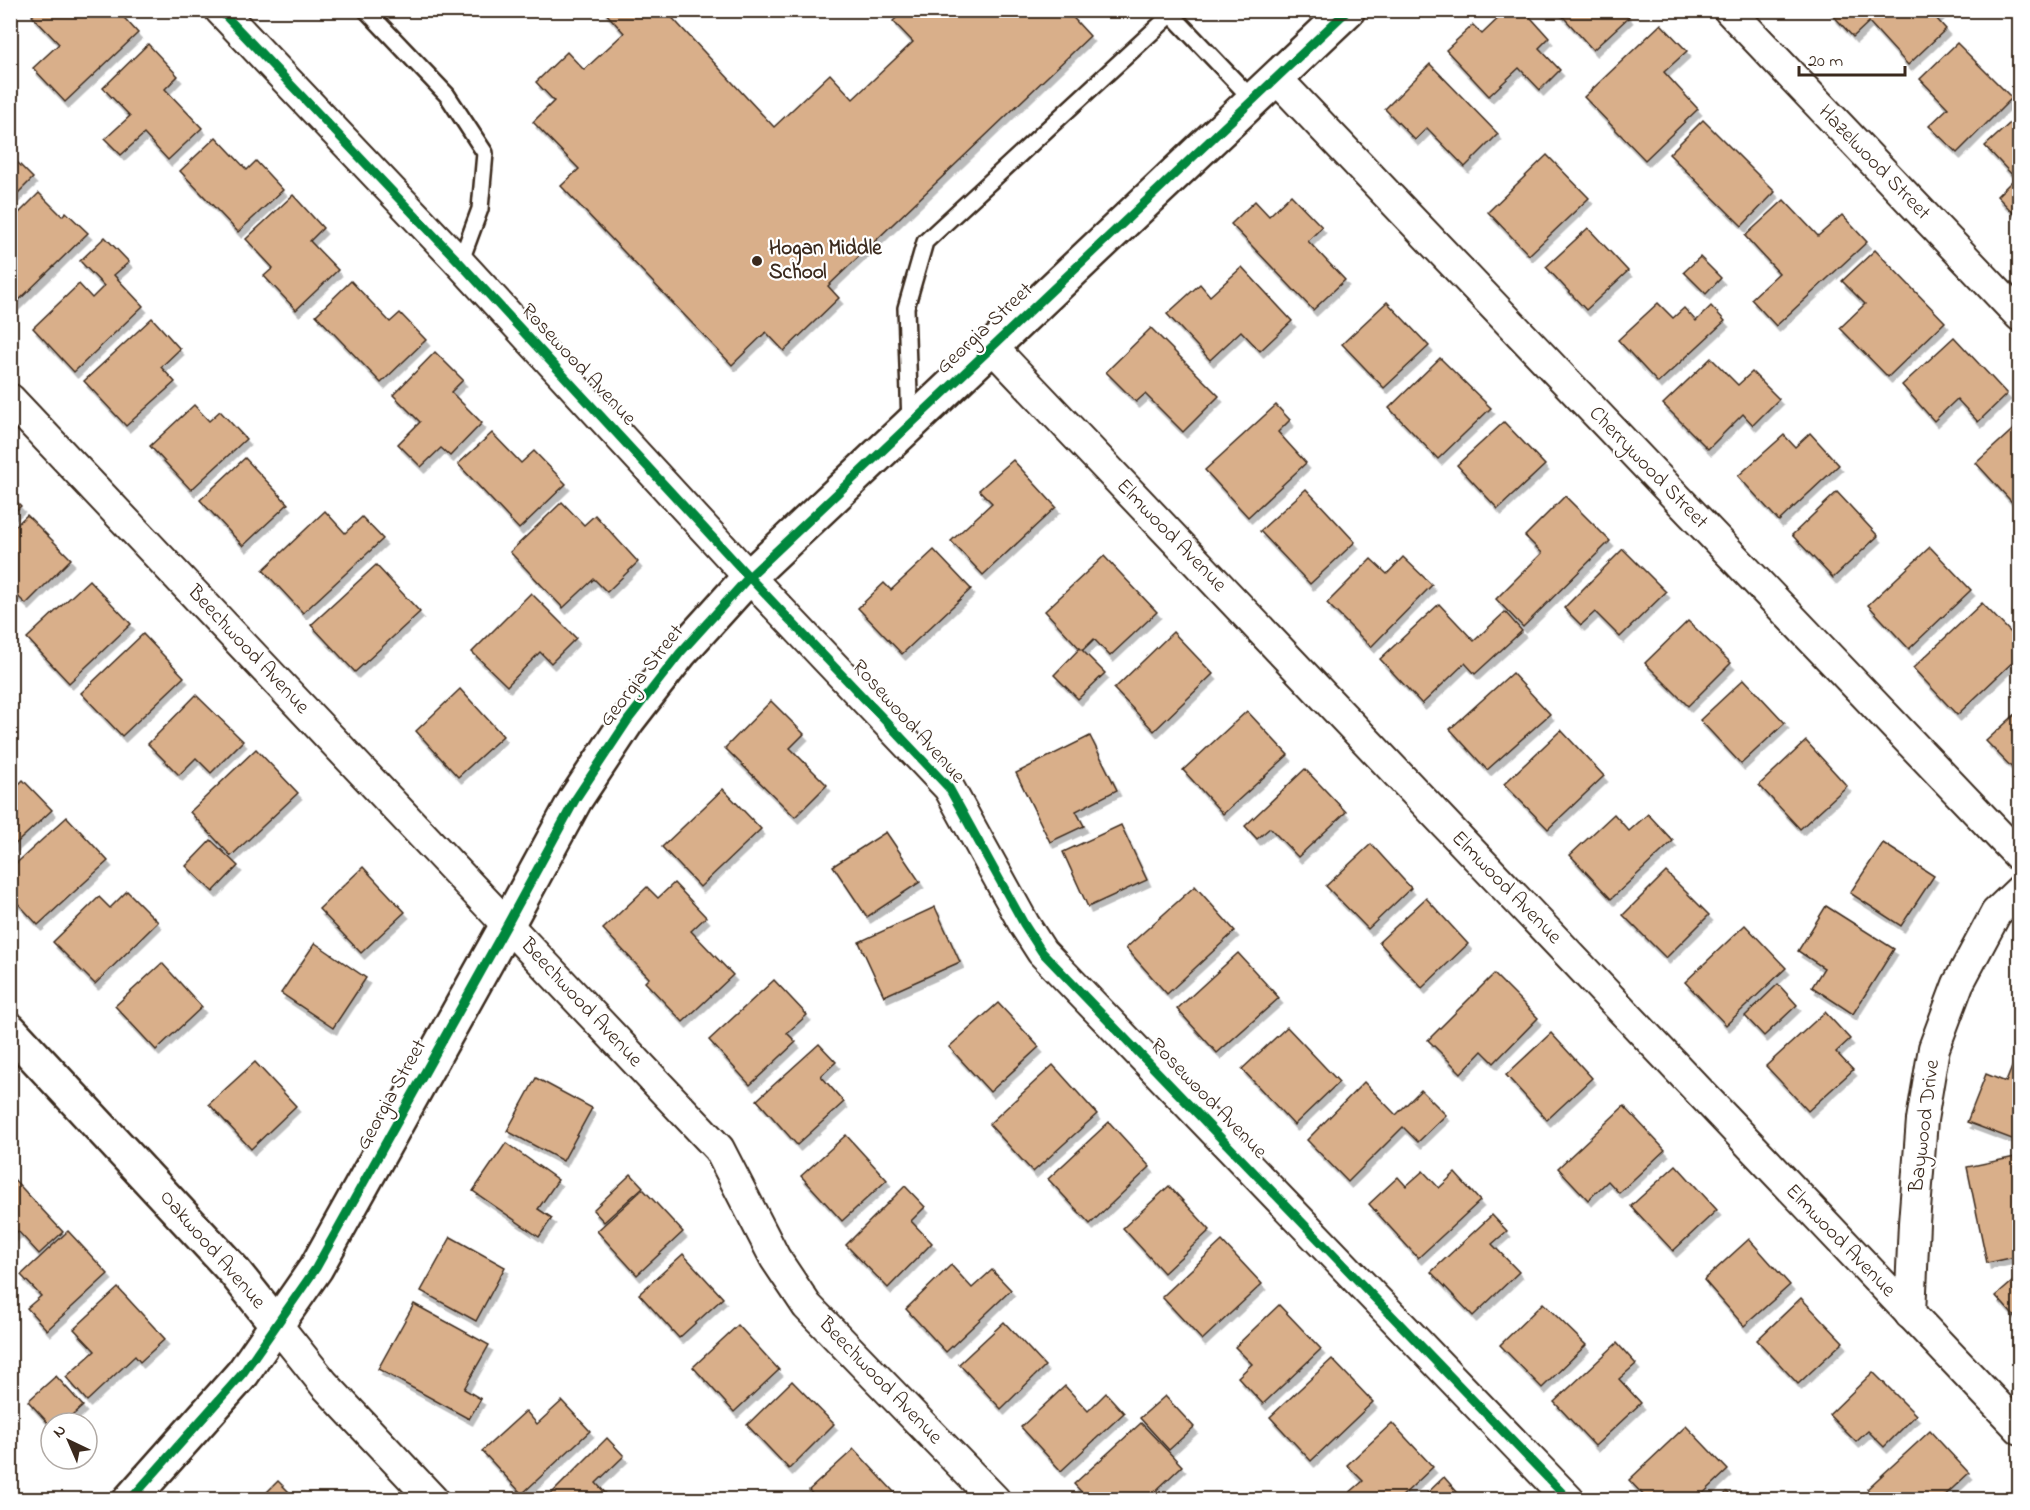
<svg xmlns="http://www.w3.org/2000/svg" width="2030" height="1510" viewBox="0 0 2030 1510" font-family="'Indie Flower',sans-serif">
<defs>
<filter id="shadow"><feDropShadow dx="3.5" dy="6" stdDeviation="0" flood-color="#0004"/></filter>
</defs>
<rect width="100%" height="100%" fill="#fff"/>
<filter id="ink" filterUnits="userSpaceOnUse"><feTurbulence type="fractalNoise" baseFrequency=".0167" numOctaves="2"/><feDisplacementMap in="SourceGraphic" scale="12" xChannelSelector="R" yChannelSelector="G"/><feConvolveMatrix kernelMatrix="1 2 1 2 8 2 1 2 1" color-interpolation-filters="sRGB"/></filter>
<g filter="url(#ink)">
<g fill="#d9af8a" stroke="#3b2a1e" stroke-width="1.5" filter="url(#shadow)">
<path d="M38 10H91L95 15 100 10H117L138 33 65 102 33 68 59 44 32 16Z"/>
<path d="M603 10H665L774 127 830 74 853 99 913 42 893 21 905 10H1066L1090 36 828 286 839 298 784 351 766 332 732 365 561 186 579 169 533 122 554 101 536 82 567 52 584 70 624 33Z"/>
<path d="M1507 10H1524L1549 38 1539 48 1560 70 1540 90 1519 68 1489 96 1446 50 1473 25 1482 34Z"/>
<path d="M1557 10H1624L1629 17 1593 50Z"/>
<path d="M1828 10H1944L1936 18 1946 29 1908 65 1869 22 1853 37Z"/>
<path d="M1661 24 1687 51 1664 72 1698 109 1645 160 1584 97Z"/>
<path d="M1957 43 2012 98 1957 153 1929 126 1948 108 1920 79Z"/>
<path d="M148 44 178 76 165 89 202 128 168 160 144 134 121 155 105 139 130 116 103 88Z"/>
<path d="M1430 64 1498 134 1465 167 1427 128 1415 140 1385 109Z"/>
<path d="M2020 114V220L1997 196 2015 178 1985 146Z"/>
<path d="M1703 120 1775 192 1742 226 1669 154Z"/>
<path d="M216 137 247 170 256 161 283 190 238 232 180 171Z"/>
<path d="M1547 155 1589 198 1529 255 1488 212Z"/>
<path d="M17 162 33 178 10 201V170Z"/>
<path d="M39 193 62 216 66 212 88 233 14 305 10 301V222Z"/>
<path d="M293 195 323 228 310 241 338 270 296 310 264 276 273 268 246 239Z"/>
<path d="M1291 195 1322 227 1308 241 1345 280 1313 310 1231 224 1255 201 1269 216Z"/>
<path d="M1784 200 1818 236 1842 215 1867 242 1776 326 1751 299 1779 273 1745 236Z"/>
<path d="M1588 228 1628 271 1586 310 1546 267Z"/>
<path d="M105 237 129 262 114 275 143 306 74 372 33 328 79 284 92 298 104 286 80 261Z"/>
<path d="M1875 250 1945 322 1888 377 1840 328 1865 304 1842 281Z"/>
<path d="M1700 257 1721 278 1706 294 1684 272Z"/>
<path d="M1242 267 1292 321 1260 351 1241 331 1210 360 1167 314 1200 284 1210 296Z"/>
<path d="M351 281 390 322 400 313 426 340 381 383 316 315Z"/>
<path d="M1387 302 1429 346 1384 388 1342 344Z"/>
<path d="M1658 303 1673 318 1684 308 1696 321 1711 306 1725 321 1658 383 1618 340Z"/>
<path d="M152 318 180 349 161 367 175 382 126 426 84 381Z"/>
<path d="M1151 328 1219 396 1183 432 1145 394 1136 402 1106 372Z"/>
<path d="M1954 337 2007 394 1978 422 1957 399 1934 421 1902 385Z"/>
<path d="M435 352 463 380 451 392 482 423 450 456 441 448 421 467 398 444 420 422 393 395Z"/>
<path d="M1440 358 1491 408 1438 459 1389 408Z"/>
<path d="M1711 358 1738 385 1752 372 1779 399 1753 425 1743 414 1708 449 1663 404Z"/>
<path d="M194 405 209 421 220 411 246 439 191 490 150 446Z"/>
<path d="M1276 405 1290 420 1278 432 1306 463 1248 517 1205 470Z"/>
<path d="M1504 422 1545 465 1498 509 1457 465Z"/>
<path d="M2020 423V511L1976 463Z"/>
<path d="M492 433 521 463 534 451 566 484 519 529 458 464Z"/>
<path d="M1810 433 1839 465 1779 521 1738 476 1784 435 1795 447Z"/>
<path d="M245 458 288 504 243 546 200 500Z"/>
<path d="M1013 460 1056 507 983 575 951 541 992 503 979 490Z"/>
<path d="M1306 489 1355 542 1310 584 1260 531Z"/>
<path d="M1837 492 1878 536 1833 578 1792 535Z"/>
<path d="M10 495 21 506 10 516Z"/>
<path d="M1565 496 1610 541 1523 627 1496 599 1542 553 1525 536Z"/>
<path d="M562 502 584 525 595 515 638 562 607 592 594 579 563 608 510 552Z"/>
<path d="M325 511 345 533 362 517 383 539 303 613 263 570Z"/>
<path d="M27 515 71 559 26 604 10 589V531Z"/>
<path d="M1930 547 1971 590 1909 649 1868 605Z"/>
<path d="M1623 549 1666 592 1620 637 1595 612 1581 625 1564 608Z"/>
<path d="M934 550 971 589 902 654 858 608 884 583 891 590Z"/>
<path d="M1104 556 1157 612 1110 656 1094 639 1082 651 1045 611Z"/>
<path d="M1403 557 1432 585 1371 647 1327 603 1371 559 1387 574Z"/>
<path d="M376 565 420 612 355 672 311 625Z"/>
<path d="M89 580 131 624 69 683 27 638Z"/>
<path d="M531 593 576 638 551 663 540 652 507 686 472 652Z"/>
<path d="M1982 603 2020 642V662L2016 659 1957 715 1913 668Z"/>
<path d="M1439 604 1474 641 1505 612 1522 631 1475 674 1465 663 1422 704 1380 659Z"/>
<path d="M1688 621 1731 663 1688 706 1645 663Z"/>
<path d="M1173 632 1213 674 1154 731 1114 689Z"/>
<path d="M143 634 184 677 122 736 81 693Z"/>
<path d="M1080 648 1105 673 1078 699 1054 675Z"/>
<path d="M1512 673 1550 714 1487 770 1450 729Z"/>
<path d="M1744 679 1785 723 1741 764 1700 720Z"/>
<path d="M460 689 503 736 458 777 416 731Z"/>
<path d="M196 695 243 741 211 773 196 758 179 775 148 744Z"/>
<path d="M771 701 804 734 790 748 827 785 795 817 725 748Z"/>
<path d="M2020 710V776L1986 741Z"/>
<path d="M1247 711 1288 755 1223 814 1183 770Z"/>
<path d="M1561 730 1604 776 1548 829 1504 784Z"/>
<path d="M1090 736 1117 790 1076 811 1084 826 1050 842 1016 773Z"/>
<path d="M1806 741 1847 786 1800 829 1759 785Z"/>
<path d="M256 749 298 793 231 856 190 812Z"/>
<path d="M1305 769 1346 812 1298 857 1270 828 1257 839 1245 826Z"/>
<path d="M23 780 52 810 10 849V785L14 789Z"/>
<path d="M723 789 761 829 700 887 662 847Z"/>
<path d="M1614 814 1629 831 1648 814 1673 841 1611 899 1570 855Z"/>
<path d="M67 817 108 861 38 925 10 895V869Z"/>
<path d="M1121 825 1147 880 1088 907 1063 852Z"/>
<path d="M886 832 920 882 867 917 833 866Z"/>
<path d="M211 840 238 866 213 892 186 866Z"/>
<path d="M1883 843 1934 876 1901 926 1850 893Z"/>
<path d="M1371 844 1411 888 1368 929 1326 886Z"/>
<path d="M363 867 405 912 361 953 319 909Z"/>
<path d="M1666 872 1709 915 1666 958 1623 915Z"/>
<path d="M674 883 706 917 691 931 733 975 683 1022 645 982 649 978 603 929 647 887 658 898Z"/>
<path d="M1195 886 1235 931 1167 994 1126 948Z"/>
<path d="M127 891 158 922 95 984 53 942 99 897 110 908Z"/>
<path d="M1426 898 1468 944 1422 988 1379 942Z"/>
<path d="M1826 906 1894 949 1853 1014 1812 987 1824 968 1798 951Z"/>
<path d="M935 907 960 962 884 996 859 942Z"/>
<path d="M1745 925 1786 968 1726 1025 1685 982Z"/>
<path d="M315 943 366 978 333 1028 281 993Z"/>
<path d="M1238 953 1279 998 1217 1053 1177 1009Z"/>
<path d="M162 963 202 1007 156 1050 115 1006Z"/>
<path d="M1494 974 1538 1018 1494 1063 1482 1051 1461 1073 1428 1040Z"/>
<path d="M774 980 807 1015 787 1033 796 1042 750 1085 709 1040Z"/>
<path d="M1778 984 1797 1005 1764 1036 1745 1016Z"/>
<path d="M998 1003 1039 1047 990 1092 949 1047Z"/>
<path d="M1825 1012 1850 1039 1836 1052 1853 1070 1808 1111 1766 1066Z"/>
<path d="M1287 1027 1339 1082 1294 1125 1242 1069Z"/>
<path d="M1551 1033 1592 1078 1547 1120 1506 1075Z"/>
<path d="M819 1044 836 1062 821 1076 844 1102 797 1145 757 1100Z"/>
<path d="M2020 1047V1142L1967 1122 1986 1074 2006 1082Z"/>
<path d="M255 1062 296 1106 251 1149 209 1104Z"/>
<path d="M1053 1065 1097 1114 1033 1172 989 1124Z"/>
<path d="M536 1078 592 1108 563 1161 507 1131Z"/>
<path d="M1364 1082 1396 1115 1421 1090 1446 1115 1418 1142 1403 1127 1348 1182 1307 1140Z"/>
<path d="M1624 1106 1665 1150 1619 1193 1608 1181 1588 1200 1558 1168Z"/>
<path d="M1109 1122 1150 1167 1090 1224 1048 1179Z"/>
<path d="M846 1135 887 1180 842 1221 801 1176Z"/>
<path d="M506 1143 558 1180 538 1209 552 1218 539 1237 473 1191Z"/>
<path d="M2020 1156V1256L1987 1263 1967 1167Z"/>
<path d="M1676 1165 1717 1210 1673 1251 1631 1206Z"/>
<path d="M1423 1171 1439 1188 1455 1173 1480 1201 1418 1258 1369 1204 1398 1177 1406 1186Z"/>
<path d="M631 1174 643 1187 604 1222 593 1210Z"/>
<path d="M10 1175 63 1232 39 1254 18 1231 10 1239Z"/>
<path d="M905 1186 925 1207 911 1221 932 1243 888 1288 846 1245Z"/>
<path d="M1169 1186 1210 1230 1164 1273 1123 1228Z"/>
<path d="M643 1189 683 1232 637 1275 597 1231Z"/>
<path d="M1492 1215 1507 1231 1492 1244 1519 1272 1473 1316 1431 1272Z"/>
<path d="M68 1231 108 1274 47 1330 27 1308 41 1296 21 1275Z"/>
<path d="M451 1237 505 1267 476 1321 421 1291Z"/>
<path d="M1749 1239 1790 1285 1744 1326 1704 1280Z"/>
<path d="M1222 1241 1262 1284 1202 1340 1162 1297Z"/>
<path d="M683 1254 723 1298 679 1338 639 1294Z"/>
<path d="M951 1265 972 1288 992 1270 1011 1290 946 1352 906 1309Z"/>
<path d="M2020 1275V1323L1996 1296Z"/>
<path d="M118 1288 165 1339 140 1362 135 1356 87 1401 66 1377 95 1351 74 1329Z"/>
<path d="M1801 1298 1843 1342 1798 1384 1757 1340Z"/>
<path d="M1543 1303 1586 1345 1542 1388 1500 1345Z"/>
<path d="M414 1304 489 1345 464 1389 481 1399 469 1419 378 1369Z"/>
<path d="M1279 1305 1321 1349 1263 1404 1238 1377 1252 1364 1235 1347Z"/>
<path d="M1004 1322 1045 1366 1001 1409 959 1364Z"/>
<path d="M738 1325 779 1370 734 1412 693 1367Z"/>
<path d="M1617 1343 1636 1364 1619 1379 1641 1403 1595 1446 1554 1402Z"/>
<path d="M1332 1359 1373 1402 1311 1461 1270 1417Z"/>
<path d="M1873 1372 1916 1415 1884 1447 1868 1431 1856 1442 1829 1415Z"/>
<path d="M56 1376 83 1406 64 1423H51V1426L28 1401Z"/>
<path d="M792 1381 834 1424 789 1469 747 1425Z"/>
<path d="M1065 1386 1088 1411 1106 1393 1124 1413 1061 1471 1021 1427Z"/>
<path d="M1165 1396 1194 1427 1169 1450 1140 1418Z"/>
<path d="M562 1401 590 1431 522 1494 482 1451 526 1411 537 1424Z"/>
<path d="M1141 1423 1182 1466 1146 1500H1089L1074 1484Z"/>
<path d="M1392 1423 1433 1467 1398 1500H1354L1348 1494 1363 1481 1347 1465Z"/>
<path d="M1686 1426 1728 1470 1696 1500H1648L1629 1480Z"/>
<path d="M1930 1431 1969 1473 1940 1500H1877L1867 1489Z"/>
<path d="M607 1438 624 1456 596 1483 612 1500H545Z"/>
<path d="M854 1449 894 1492 887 1500H817L809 1490Z"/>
<path d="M1444 1477 1464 1500H1420Z"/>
<path d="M278 1481 297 1500H259Z"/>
<path d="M1727 1492 1735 1500H1719Z"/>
</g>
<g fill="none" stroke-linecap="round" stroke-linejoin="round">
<g stroke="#3b2a1e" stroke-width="20">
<g id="service">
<path d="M366 10 447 95 485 153 480 209 460 263"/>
<path d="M1172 15 1253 100"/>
<path d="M910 423 906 308 925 242 1176 10"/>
</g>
</g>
<g stroke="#3b2a1e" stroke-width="34">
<g id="minor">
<path d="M220 10 460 263 749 577 949 788 1024 924 1042 952 1569 1500"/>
<path d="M1729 10 2020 316"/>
<path d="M1276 78 2020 857"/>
<path d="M992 347 2020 1429"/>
<path d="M10 399 719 1149 775 1258 807 1306 995 1500"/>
<path d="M1910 1314 1914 1223 1922 1120 1934 1048 1958 984 1996 913 2020 890"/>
<path d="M277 1325 324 1384 433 1500"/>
</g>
</g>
<g stroke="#3b2a1e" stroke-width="38">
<g id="secondary">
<path d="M10 1030 233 1270 277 1325"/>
<path d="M130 1500 243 1373 316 1268 507 925 575 800 628 720 680 653 749 577 1348 10"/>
</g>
</g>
<use href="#service" stroke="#fff" stroke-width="15"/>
<use href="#minor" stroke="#fff" stroke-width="30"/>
<use href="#secondary" stroke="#fff" stroke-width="33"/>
<g stroke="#fff" stroke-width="13">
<g id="cycleway">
<path d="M220 10 460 263 749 577 949 788 1024 924 1042 952 1569 1500"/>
<path d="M130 1500 243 1373 316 1268 507 925 575 800 628 720 680 653 749 577 1348 10"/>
</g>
</g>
<use href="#cycleway" stroke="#00873e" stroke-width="9"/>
</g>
</g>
<circle fill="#3b2a1e" stroke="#fff" stroke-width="2" cx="757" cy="261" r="6"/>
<g text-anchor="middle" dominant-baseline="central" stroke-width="4.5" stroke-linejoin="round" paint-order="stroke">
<g font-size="21" fill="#3b2a1e" stroke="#fff">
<text transform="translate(1874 163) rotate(46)">Hazelwood Street</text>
<text transform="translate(985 329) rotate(-43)">Georgia Street</text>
<text transform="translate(578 365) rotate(47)">Rosewood Avenue</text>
<text transform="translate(1648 468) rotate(46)">Cherrywood Street</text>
<text transform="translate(1171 536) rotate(46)">Elmwood Avenue</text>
<text transform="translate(248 650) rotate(47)">Beechwood Avenue</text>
<text transform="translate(642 676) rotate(-52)">Georgia Street</text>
<text transform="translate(908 722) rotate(48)">Rosewood Avenue</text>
<text transform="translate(1506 888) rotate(46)">Elmwood Avenue</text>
<text transform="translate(581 1003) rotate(47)">Beechwood Avenue</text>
<text transform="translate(392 1095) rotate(-61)">Georgia Street</text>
<text transform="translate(1208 1099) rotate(46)">Rosewood Avenue</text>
<text transform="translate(1925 1126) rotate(-83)">Baywood Drive</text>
<text transform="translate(1840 1241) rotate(46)">Elmwood Avenue</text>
<text transform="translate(212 1250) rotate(49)">Oakwood Avenue</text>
<text transform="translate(880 1381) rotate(46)">Beechwood Avenue</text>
</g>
<g font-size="21" font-weight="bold" fill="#3b2a1e" stroke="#fff" text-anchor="start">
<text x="769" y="249">Hogan Middle<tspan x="769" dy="24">School</tspan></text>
</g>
</g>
<rect width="2030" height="1510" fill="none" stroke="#fff" stroke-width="36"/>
<rect x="18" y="18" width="1994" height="1474" fill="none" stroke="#3b2a1e" stroke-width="2" filter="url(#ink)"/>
<g transform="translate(69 1441) rotate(316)"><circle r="28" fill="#ffffff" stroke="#b1aaa5" stroke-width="1.5"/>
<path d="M0-4.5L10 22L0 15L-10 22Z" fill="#3b2a1e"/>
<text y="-9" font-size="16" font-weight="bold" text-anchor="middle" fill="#3b2a1e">N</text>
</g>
<path d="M1799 66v9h106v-9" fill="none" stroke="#3b2a1e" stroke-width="3"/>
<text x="1808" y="66" font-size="18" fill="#3b2a1e" stroke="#ffffff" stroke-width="4.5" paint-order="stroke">20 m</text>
</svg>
